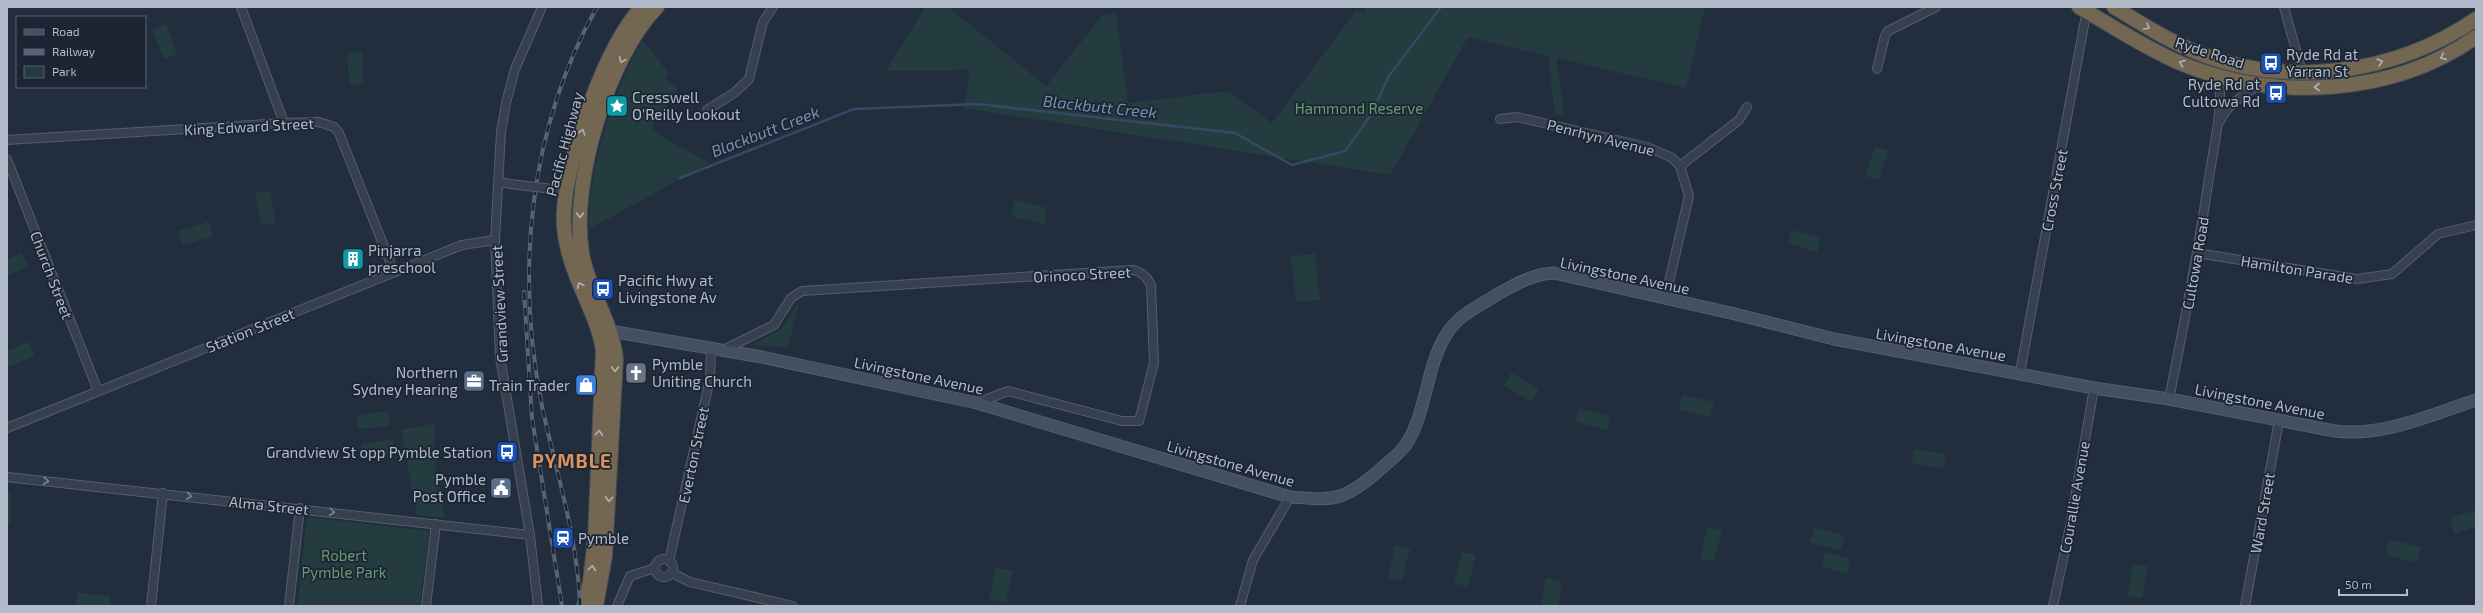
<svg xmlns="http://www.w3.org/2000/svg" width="2483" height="613" viewBox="0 0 2483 613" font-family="'Exo 2',sans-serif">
<rect width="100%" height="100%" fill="#222e3e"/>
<g fill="#243c3f">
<path d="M925 7H948L1046 86 1102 16 1116 14 1128 103 1228 91 1272 123 1356 11 1365 13 1366 7H1705L1686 88 1557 58 1564 116 1555 114 1548 56 1468 37 1390 175 964 108 970 70 886 71Z"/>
<path d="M166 24 177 54 164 59 152 29Z"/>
<path d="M643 40 669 74 665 78 678 88 652 128 669 141 710 163 589 229C587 171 613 89 643 40Z"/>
<path d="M362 52 364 84 349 85 347 53Z"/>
<path d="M1875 146 1888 151 1879 180 1865 176Z"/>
<path d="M270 191 276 222 261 225 255 193Z"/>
<path d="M1015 200 1047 208 1044 224 1011 216Z"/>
<path d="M208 222 213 236 182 245 178 231Z"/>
<path d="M1792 230 1821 238 1817 252 1788 243Z"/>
<path d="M22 253 28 267 7 275V259Z"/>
<path d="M1315 254 1320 300 1296 302 1291 256Z"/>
<path d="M799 303 788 347 752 345 781 329Z"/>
<path d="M29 342 35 356 8 367 7 351Z"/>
<path d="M1511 373 1539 388 1532 402 1504 386Z"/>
<path d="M1682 395 1714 402 1710 417 1679 409Z"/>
<path d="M1579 408 1610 416 1607 430 1575 422Z"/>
<path d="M388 411 390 426 358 429 356 415Z"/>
<path d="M436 423 433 452 445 518 417 515 401 430Z"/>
<path d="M393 440 394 455 362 459 361 444Z"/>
<path d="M1914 449 1946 454 1944 468 1912 463Z"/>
<path d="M7 491H11L10 523H7Z"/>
<path d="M2476 510V527L2454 534 2450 518Z"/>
<path d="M307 517 429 531 420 606H297Z"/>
<path d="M1707 527 1722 531 1714 562 1700 558Z"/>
<path d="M1814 527 1845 536 1841 551 1810 542Z"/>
<path d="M2389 539 2421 547 2417 563 2386 555Z"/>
<path d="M1395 545 1410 549 1402 581 1388 578Z"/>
<path d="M1462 552 1476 555 1468 587 1454 583Z"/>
<path d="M1825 552 1851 559 1847 574 1821 566Z"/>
<path d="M2133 564 2148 567 2142 598 2127 596Z"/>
<path d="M996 568 1013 571 1006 602 989 599Z"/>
<path d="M1546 578 1562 582 1558 606H1541Z"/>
<path d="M78 593 110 596 109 606H76Z"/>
</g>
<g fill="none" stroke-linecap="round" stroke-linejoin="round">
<path stroke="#344966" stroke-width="2.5" d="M680 178 854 109 978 104 1235 133 1292 165 1345 151 1371 115 1389 76 1441 7"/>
<g stroke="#545e6c" stroke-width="10">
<g id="street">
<path d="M241 7 284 123"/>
<path d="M2284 7 2302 72"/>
<path d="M1877 69 1885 36 1888 31 1936 7"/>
<path d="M707 110 734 93 749 79 763 22 773 7"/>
<path d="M1500 119 1517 117 1647 147 1671 157 1680 166 1689 196 1665 299"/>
<path d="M2220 121C2228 104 2244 94 2260 85"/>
<path d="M7 140 284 123 319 122 334 127 339 133 394 272"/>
<path d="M7 159 98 391"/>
<path d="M1680 166 1739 120 1747 107"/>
<path d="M498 182 518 185"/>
<path d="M545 188 581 194"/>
<path d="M2197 253 2357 279 2392 274 2438 234 2476 225"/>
<path d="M723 350 774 325 791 298 802 291 1132 270C1142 271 1147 277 1151 285L1154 363 1139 421H1122L1008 391 977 403"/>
<path d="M2020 373 2085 20 2089 9"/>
<path d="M2169 399C2184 325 2198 252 2209 178 2214 144 2223 110 2219 76"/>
<path d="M7 428 462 245 495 240"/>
<path d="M7 477 530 535"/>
<circle cx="664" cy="568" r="9"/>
<path d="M669 561 710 379 711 349"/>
<path d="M672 573 690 582 793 606"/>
<path d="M151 606 163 493"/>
<path d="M289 606 300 508"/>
<path d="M426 606 436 524"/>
<path d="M538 606 530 535 500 357 495 240 501 132 506 103 515 69 542 7"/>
<path d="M617 606 630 576 655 568"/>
<path d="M1240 606 1253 560 1290 497"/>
<path d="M2053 606 2070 527 2094 388"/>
<path d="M2245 606 2279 421"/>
</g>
</g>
<g stroke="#545e6c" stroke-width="13">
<path id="secondary" d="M603 333 610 331 762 357 977 403 1290 497C1333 500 1342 502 1376 473 1386 464 1397 456 1405 446 1426 417 1426 366 1446 335 1458 315 1479 306 1498 294 1516 284 1533 274 1554 273L1735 314 1834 339 2094 388 2169 399 2335 431C2383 437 2430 415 2476 400"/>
</g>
<g stroke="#414b59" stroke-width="16">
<g id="highway">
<path d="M2079 7C2112 26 2145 48 2180 63 2274 102 2392 96 2476 37"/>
<path d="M2114 7C2140 23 2167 40 2196 52 2288 89 2395 74 2476 19"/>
<path d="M584 606 590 582 595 538 603 350C597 314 576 285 568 250 565 238 563 224 564 211 567 157 605 46 642 7"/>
<path d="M596 606 605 556 616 359C612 321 588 290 582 253 570 183 608 57 657 7"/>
</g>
</g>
<use href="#street" stroke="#36404e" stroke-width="8"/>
<use href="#secondary" stroke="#444f61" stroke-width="11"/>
<use href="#highway" stroke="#746752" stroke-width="14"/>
<g stroke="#586475" stroke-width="4">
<g id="rail">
<path d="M524 292 532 418 562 606"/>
<path d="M580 606C578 538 556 472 542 406 515 272 529 128 597 7"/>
</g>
</g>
<use href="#rail" stroke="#1b2533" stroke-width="2.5" stroke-dasharray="8" stroke-linecap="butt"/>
<g stroke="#545e6c" stroke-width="10" stroke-linecap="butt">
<path id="street-bridge" d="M518 185 545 188"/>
</g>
<use href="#street-bridge" stroke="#36404e" stroke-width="8"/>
</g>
<defs><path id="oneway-chevron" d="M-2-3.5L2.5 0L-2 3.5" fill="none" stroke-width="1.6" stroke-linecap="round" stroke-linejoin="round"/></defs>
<g stroke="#abb3bd">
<use href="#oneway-chevron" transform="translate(2147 27) rotate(30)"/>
<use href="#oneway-chevron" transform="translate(2443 57) rotate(156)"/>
<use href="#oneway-chevron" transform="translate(622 60) rotate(113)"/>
<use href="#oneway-chevron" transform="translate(2380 62) rotate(-16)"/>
<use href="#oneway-chevron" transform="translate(2182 63) rotate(-158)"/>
<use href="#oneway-chevron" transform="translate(2317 87) rotate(-180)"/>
<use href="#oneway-chevron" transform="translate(582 132) rotate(-73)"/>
<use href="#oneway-chevron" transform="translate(580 215) rotate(91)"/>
<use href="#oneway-chevron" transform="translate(580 285) rotate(-113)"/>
<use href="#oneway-chevron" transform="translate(615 369) rotate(92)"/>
<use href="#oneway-chevron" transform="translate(599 433) rotate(-86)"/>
<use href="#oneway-chevron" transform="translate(609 499) rotate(93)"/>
<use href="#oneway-chevron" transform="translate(592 568) rotate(-85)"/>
</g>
<g stroke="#7a8492">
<use href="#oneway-chevron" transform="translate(46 481) rotate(6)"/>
<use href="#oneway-chevron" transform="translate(189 496) rotate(6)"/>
<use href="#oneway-chevron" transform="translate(332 512) rotate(7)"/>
</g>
<defs>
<g id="bus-square" transform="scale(1.15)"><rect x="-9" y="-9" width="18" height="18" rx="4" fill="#1a4fb4" stroke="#1b2533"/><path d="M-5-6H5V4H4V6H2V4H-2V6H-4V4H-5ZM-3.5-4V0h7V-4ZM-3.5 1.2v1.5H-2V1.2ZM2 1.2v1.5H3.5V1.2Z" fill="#fff"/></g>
<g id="sight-square" transform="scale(1.15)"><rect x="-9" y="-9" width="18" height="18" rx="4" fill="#0f9aa8" stroke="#1b2533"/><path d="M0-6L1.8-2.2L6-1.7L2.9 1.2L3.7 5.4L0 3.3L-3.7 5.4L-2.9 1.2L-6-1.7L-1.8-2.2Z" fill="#fff"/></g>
<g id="building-square" transform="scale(1.15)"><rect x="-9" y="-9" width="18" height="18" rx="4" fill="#0f9aa8" stroke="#1b2533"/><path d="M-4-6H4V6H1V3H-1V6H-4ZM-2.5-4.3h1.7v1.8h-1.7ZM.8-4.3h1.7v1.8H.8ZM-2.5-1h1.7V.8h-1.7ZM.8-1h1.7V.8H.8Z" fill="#fff"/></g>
<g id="church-square" transform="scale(1.15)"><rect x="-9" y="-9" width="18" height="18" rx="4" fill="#6b7280" stroke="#1b2533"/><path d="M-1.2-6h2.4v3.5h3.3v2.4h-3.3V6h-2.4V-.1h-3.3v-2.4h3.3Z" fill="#fff"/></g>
<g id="office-square" transform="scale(1.15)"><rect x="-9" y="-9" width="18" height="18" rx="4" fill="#5c6f8a" stroke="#1b2533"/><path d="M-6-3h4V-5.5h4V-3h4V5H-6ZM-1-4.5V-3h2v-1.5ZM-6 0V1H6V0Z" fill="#fff"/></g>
<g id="shop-square" transform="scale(1.15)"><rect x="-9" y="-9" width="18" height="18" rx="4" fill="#3f7fe0" stroke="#1b2533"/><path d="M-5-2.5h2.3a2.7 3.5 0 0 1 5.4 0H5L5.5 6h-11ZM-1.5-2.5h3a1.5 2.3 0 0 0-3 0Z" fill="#fff"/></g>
<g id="civic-square" transform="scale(1.15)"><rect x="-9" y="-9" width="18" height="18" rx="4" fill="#5c6f8a" stroke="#1b2533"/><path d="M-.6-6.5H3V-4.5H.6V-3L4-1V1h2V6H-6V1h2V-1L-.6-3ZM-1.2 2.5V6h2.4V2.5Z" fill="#fff"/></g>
<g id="station-square" transform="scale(1.15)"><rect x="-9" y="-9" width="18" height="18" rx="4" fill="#1a4fb4" stroke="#1b2533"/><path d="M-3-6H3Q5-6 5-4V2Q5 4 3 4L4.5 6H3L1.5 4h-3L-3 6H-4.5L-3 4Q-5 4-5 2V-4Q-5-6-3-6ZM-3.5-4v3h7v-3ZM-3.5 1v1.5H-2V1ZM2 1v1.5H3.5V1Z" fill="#fff"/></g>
</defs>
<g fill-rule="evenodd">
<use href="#bus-square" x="2271" y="63"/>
<use href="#bus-square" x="2276" y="93"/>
<use href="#sight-square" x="617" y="106"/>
<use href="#building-square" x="353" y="259"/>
<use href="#bus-square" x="603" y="289"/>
<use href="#church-square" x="636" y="373"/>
<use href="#office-square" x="474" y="381"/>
<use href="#shop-square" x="586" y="385"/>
<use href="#bus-square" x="507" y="452"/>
<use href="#civic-square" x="501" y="488"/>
<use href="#station-square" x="563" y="538"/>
</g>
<g text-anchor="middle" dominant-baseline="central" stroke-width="3.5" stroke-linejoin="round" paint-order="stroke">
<g font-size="15" fill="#b1bbc9" stroke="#1b2533">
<text transform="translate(2210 52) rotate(18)">Ryde Road</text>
<text transform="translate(249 126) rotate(-3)">King Edward Street</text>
<text transform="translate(1601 137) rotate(14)">Penrhyn Avenue</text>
<text transform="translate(564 144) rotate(-75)">Pacific Highway</text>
<text transform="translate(2054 190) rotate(-79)">Cross Street</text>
<text transform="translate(2195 263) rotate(-80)">Cultowa Road</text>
<text transform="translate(2297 269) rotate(9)">Hamilton Parade</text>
<text transform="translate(1082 274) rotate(-3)">Orinoco Street</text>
<text transform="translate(52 275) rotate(69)">Church Street</text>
<text transform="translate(1625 275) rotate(12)">Livingstone Avenue</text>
<text transform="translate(499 304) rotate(-93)">Grandview Street</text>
<text transform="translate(250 330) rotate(-22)">Station Street</text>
<text transform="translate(1941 344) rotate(10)">Livingstone Avenue</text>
<text transform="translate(919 375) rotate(12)">Livingstone Avenue</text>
<text transform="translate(2260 401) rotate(11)">Livingstone Avenue</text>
<text transform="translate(693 455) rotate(-78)">Everton Street</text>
<text transform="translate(1231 463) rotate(16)">Livingstone Avenue</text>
<text transform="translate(2074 497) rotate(-80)">Courallie Avenue</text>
<text transform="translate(269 505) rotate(6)">Alma Street</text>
<text transform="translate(2262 513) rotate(-80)">Ward Street</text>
</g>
<g font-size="15" fill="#b1bbc9" stroke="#1b2533" text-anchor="start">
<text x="2286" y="54">Ryde Rd at<tspan x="2286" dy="17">Yarran St</tspan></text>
<text x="2260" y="84" text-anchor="end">Ryde Rd at<tspan x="2260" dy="17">Cultowa Rd</tspan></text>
<text x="632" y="97">Cresswell<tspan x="632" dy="17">O'Reilly Lookout</tspan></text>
<text x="368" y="250">Pinjarra<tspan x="368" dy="17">preschool</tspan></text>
<text x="618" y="280">Pacific Hwy at<tspan x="618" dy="17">Livingstone Av</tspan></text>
<text x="652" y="364">Pymble<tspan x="652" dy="17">Uniting Church</tspan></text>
<text x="458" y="372" text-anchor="end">Northern<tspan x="458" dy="17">Sydney Hearing</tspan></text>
<text x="570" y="385" text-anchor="end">Train Trader</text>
<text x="492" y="452" text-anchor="end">Grandview St opp Pymble Station</text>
<text x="486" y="479" text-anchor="end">Pymble<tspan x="486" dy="17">Post Office</tspan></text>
<text x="578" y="538">Pymble</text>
</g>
<g font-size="15" fill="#679c73" stroke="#1b2533">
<text x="1359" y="108">Hammond Reserve</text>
<text x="344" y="555">Robert<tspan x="344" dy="17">Pymble Park</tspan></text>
</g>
<g font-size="16" font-style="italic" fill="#7791b2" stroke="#1b2533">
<text transform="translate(1100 106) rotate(6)">Blackbutt Creek</text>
<text transform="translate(765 131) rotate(-21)">Blackbutt Creek</text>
</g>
<g font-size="19" font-weight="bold" letter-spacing="1" fill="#db925b" stroke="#1b2533">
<text x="572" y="460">PYMBLE</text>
</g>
</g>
<rect width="2483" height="613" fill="none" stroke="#b1bbc9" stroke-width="16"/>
<rect x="16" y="16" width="130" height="72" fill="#1b2533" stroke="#57616f"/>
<rect x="24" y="29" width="20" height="6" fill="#444f61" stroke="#57616f"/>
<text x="52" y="36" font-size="12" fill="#b1bbc9">Road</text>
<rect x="24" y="49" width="20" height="6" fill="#586475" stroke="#57616f"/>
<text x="52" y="56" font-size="12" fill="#b1bbc9">Railway</text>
<rect x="24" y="66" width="20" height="12" fill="#243c3f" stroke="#57616f"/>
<text x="52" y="76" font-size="12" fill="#b1bbc9">Park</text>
<path d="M2339 589v6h68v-6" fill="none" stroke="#b1bbc9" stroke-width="2"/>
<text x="2345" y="589" font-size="12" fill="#b1bbc9" stroke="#1b2533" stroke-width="3" paint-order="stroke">50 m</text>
</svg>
